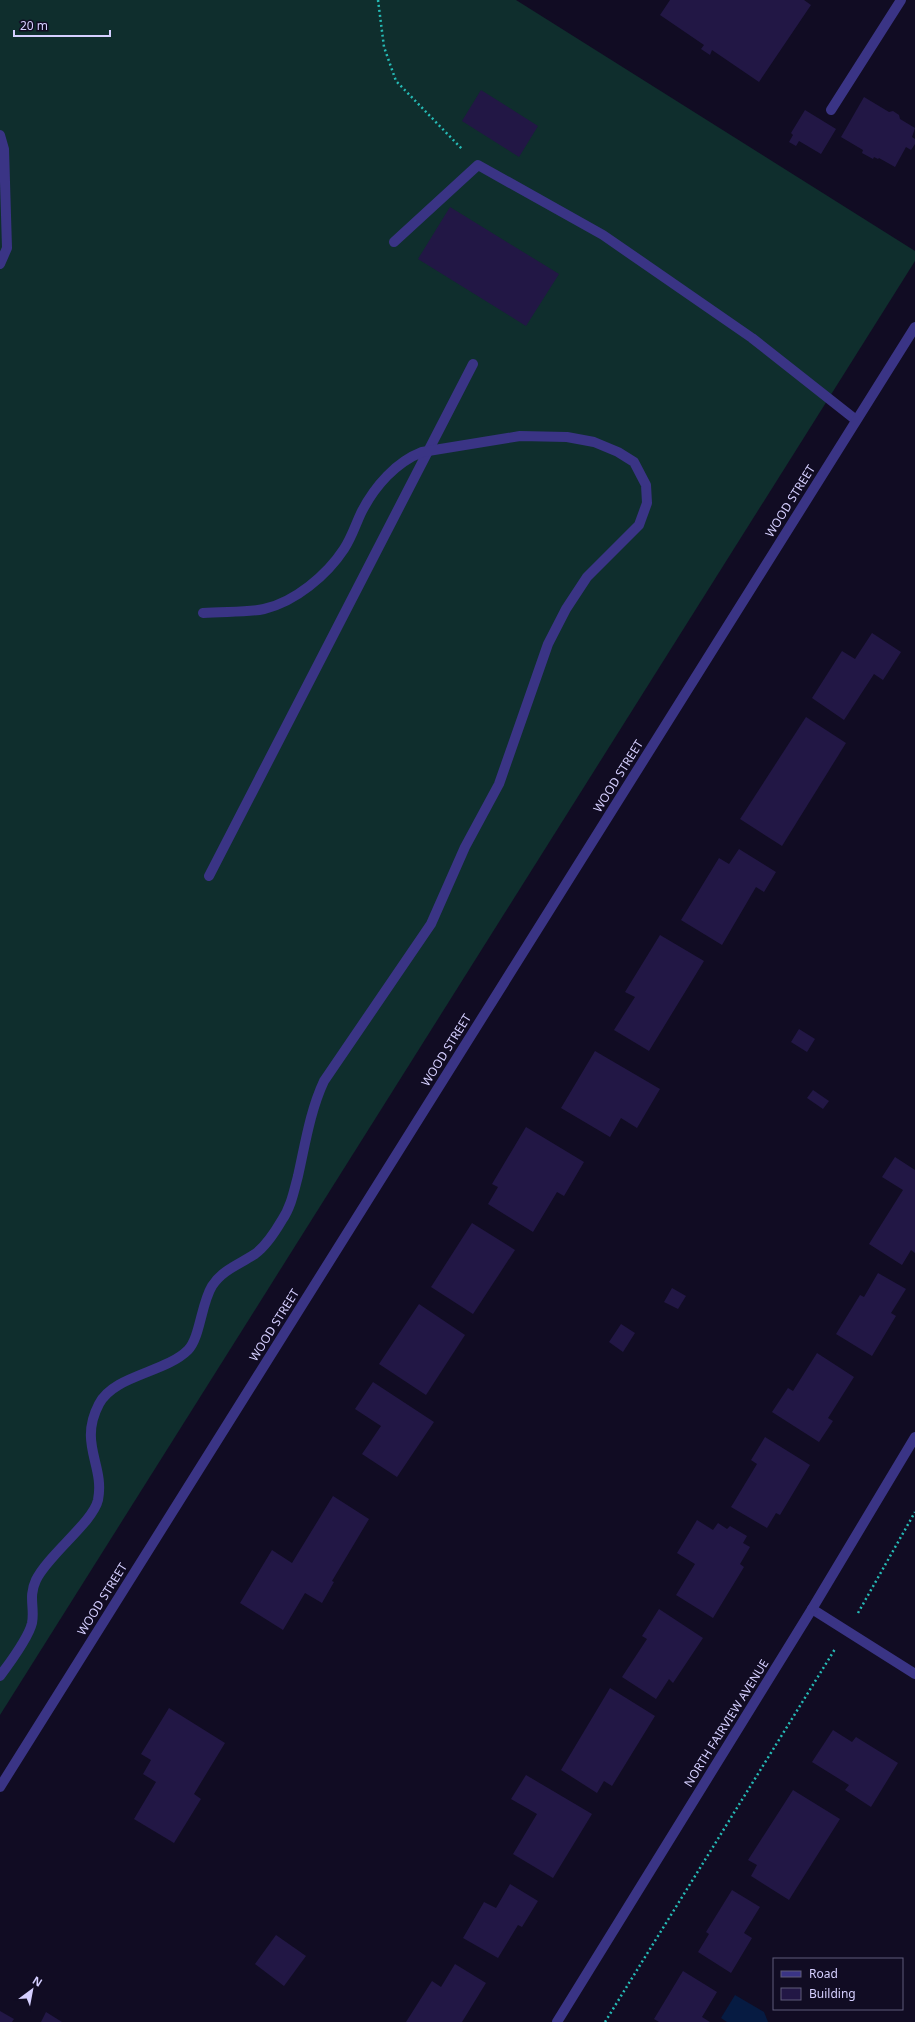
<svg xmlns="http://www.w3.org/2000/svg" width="915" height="2022" viewBox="0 0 915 2022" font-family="'Noto Sans',sans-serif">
<rect width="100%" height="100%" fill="#110c23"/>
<path fill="#0f2e2d" d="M0 0H516L915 251V261L0 1715Z"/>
<path fill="#061b42" d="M735 1995 764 2012 768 2022H727L721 2018Z"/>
<g fill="#221745">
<path d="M670 0H804L811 5 759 82 712 50 710 55 701 49 704 45 660 15Z"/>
<path d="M481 90 538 126 519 157 462 121Z"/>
<path d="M864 97 889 112 893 111 899 115 900 119 915 128 912 137 915 139V144L911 150 906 147 895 167 879 158 878 159 874 157 873 159 862 153 863 150 841 137Z"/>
<path d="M805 110 836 129 821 154 799 141 796 146 789 142 793 135 791 133Z"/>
<path d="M450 207 559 274 526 326 418 259Z"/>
<path d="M872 633 901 652 883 680 874 674 844 720 812 698 842 651 855 659Z"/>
<path d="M806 717 846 743 782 846 740 819Z"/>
<path d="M739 849 776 872 764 892 756 887 722 945 681 920 719 858 729 864Z"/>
<path d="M660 935 704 961 649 1051 614 1030 635 997 625 992Z"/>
<path d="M799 1029 815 1039 807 1052 791 1042Z"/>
<path d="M595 1051 660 1089 637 1128 621 1118 610 1137 561 1108Z"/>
<path d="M813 1090 829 1101 823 1109 807 1098Z"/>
<path d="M526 1127 584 1162 564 1196 557 1192 533 1232 488 1204 498 1187 492 1184Z"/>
<path d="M895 1157 915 1170V1253L911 1250 902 1265 869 1244 903 1190 882 1177Z"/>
<path d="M472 1223 515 1250 473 1314 431 1287Z"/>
<path d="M878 1273 906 1289 891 1313 896 1316 872 1356 836 1334 860 1295 864 1297Z"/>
<path d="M672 1288 686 1296 678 1309 664 1302Z"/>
<path d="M419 1304 465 1335 426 1395 379 1364Z"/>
<path d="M621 1324 635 1333 623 1352 609 1342Z"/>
<path d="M817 1353 854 1377 828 1418 833 1421 819 1442 772 1412 788 1388 793 1391Z"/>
<path d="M373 1382 434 1422 397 1477 362 1454 381 1426 355 1409Z"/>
<path d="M765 1437 810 1465 780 1515 776 1513 767 1528 731 1507 757 1464 751 1460Z"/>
<path d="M333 1496 369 1519 332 1581 334 1582 322 1603 305 1593 283 1630 240 1603 272 1550 292 1563Z"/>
<path d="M697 1520 713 1530 718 1523 727 1529 730 1526 747 1536 743 1543 750 1547 740 1564 744 1567 713 1618 676 1595 695 1564 677 1553Z"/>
<path d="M659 1609 703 1638 673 1683 669 1679 656 1699 622 1677 647 1639 642 1636Z"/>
<path d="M610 1688 655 1716 612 1786 604 1781 597 1793 561 1770Z"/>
<path d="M169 1708 225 1743 194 1794 201 1799 174 1843 134 1819 156 1782 143 1774 151 1760 141 1754Z"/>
<path d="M833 1730 852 1742 856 1737 898 1763 871 1807 845 1790 849 1785 812 1762Z"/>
<path d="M526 1775 592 1814 553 1878 513 1854 537 1814 511 1799Z"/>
<path d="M793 1790 840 1819 789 1900 751 1876 757 1865 748 1860Z"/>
<path d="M510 1884 538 1901 522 1927 518 1925 498 1958 463 1938 484 1902 496 1908Z"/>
<path d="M732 1890 760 1907 744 1933 752 1938 731 1973 698 1952 709 1934 706 1932Z"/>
<path d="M276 1935 306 1956 284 1986 255 1964Z"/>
<path d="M455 1964 486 1983 462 2022H406L432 1981 441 1987Z"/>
<path d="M683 1971 717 1992 702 2017 710 2022H659L654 2019Z"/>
<path d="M0 2011 14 2019 12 2022H0Z"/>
<path d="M46 2012 62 2022H41Z"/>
</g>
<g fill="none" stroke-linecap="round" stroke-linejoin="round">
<g stroke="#26bbb6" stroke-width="2.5" stroke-dasharray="2 3" stroke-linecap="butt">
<path d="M378 0 384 47 396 81 463 150"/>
<path d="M858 1613 915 1512"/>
<path d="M605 2022 835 1649"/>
</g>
<g stroke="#3a3485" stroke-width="10">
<path d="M831 110 901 0"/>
<path d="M0 135 4 149 7 248 0 264"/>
<path d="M394 242 478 165 603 235 752 338 856 420"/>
<path d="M209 876 473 364"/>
<path d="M0 1676C9 1664 29 1636 32 1623 35 1608 28 1597 36 1580 48 1555 93 1522 98 1500 105 1465 78 1444 99 1404 114 1375 165 1373 188 1350 200 1338 201 1304 212 1286 222 1270 240 1264 255 1254 266 1246 275 1232 282 1220 291 1207 294 1191 298 1176 305 1145 310 1111 324 1081L431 924 465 847 499 784 548 644 566 609 587 577 639 525 647 503 646 485 634 462 618 452 594 442 567 437 520 436 422 452C396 462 375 486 362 511 356 523 352 537 344 549 327 575 295 602 264 609 245 613 223 611 203 613"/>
</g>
<g stroke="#3a3485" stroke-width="10">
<path d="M812 1609 915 1674"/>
<path d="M557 2022 812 1609 915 1437"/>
</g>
<path stroke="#3a3485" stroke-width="10" d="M0 1787 915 327"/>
</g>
<g text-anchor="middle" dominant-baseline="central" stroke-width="3" stroke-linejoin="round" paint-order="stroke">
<g font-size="12" fill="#d5cfff" stroke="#110c23">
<text transform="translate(790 501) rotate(-58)">WOOD STREET</text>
<text transform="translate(618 776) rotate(-58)">WOOD STREET</text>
<text transform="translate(446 1050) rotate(-58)">WOOD STREET</text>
<text transform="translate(274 1325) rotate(-58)">WOOD STREET</text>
<text transform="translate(102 1599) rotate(-58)">WOOD STREET</text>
<text transform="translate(726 1723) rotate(-58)">NORTH FAIRVIEW AVENUE</text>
</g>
</g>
<rect x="773" y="1958" width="130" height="52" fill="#110c23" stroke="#5f5a7b"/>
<rect x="781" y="1971" width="20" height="6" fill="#3a3485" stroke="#5f5a7b"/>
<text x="809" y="1978" font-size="12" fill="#d5cfff">Road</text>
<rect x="781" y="1988" width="20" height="12" fill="#221745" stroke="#5f5a7b"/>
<text x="809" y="1998" font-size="12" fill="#d5cfff">Building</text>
<g transform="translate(32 1990) rotate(32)" stroke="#110c23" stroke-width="3" paint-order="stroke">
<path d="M0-3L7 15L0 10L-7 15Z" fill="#d5cfff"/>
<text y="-6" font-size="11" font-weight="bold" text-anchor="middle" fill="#d5cfff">N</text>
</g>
<path d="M14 30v6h96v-6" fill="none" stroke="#d5cfff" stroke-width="2"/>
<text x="20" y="30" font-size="12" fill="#d5cfff" stroke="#110c23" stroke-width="3" paint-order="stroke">20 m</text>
</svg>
